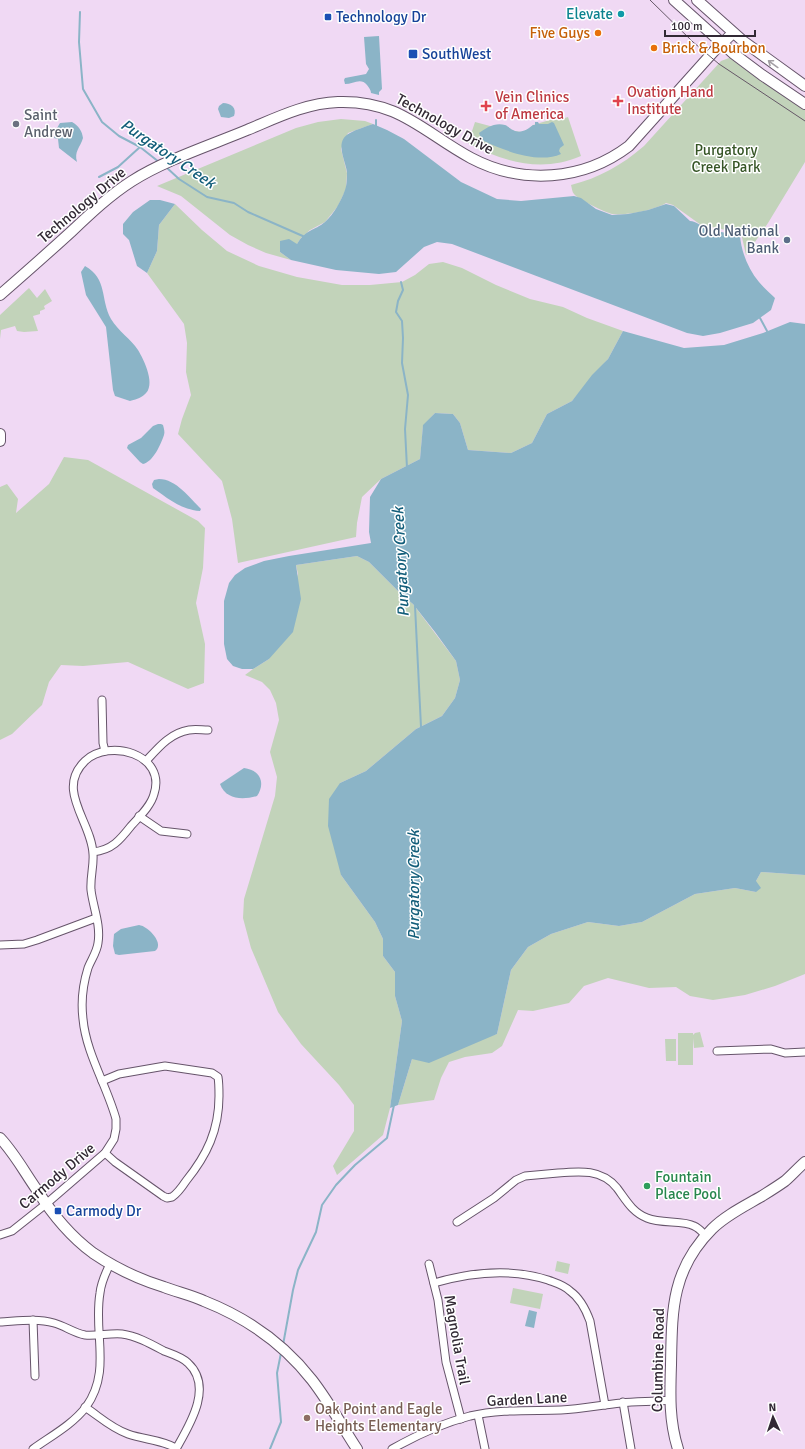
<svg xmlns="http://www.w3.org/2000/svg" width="805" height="1449" viewBox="0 0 805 1449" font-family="Signika,sans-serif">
<rect width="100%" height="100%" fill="#f0d9f4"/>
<g fill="#c2d3ba">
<path d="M729 58 734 59 805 108V162L768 223 746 255 741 233 701 225 673 205 666 203C655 210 625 216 612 214 605 212 579 200 574 194 572 192 572 188 571 185 599 178 622 165 644 146L721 61Z"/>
<path d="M568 117 581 156C542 173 503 162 468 143L475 122 490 126 504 125 514 131 522 132 529 129 533 125 553 119 558 120Z"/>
<path d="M341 119 365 121 373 124 348 133 341 149 347 173 346 189 338 206 325 222 310 230 301 238 297 244 280 252 291 260 266 253 248 245 230 235 181 196 157 186 296 128 318 122Z"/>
<path d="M175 204 202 230 227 251 259 266 297 277 342 285H370L402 282 415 275 429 264 443 262 462 268 496 285 530 299 563 307 587 318 623 331 608 359 572 401 547 414 532 443 511 453 468 450 460 423 453 414 435 413 423 426 420 459 381 479 362 497 357 523 356 537 238 563 232 519 222 481 178 434 182 419 191 395 186 372 187 343 184 324 147 273 157 251 159 225Z"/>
<path d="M29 288 37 298 45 289 52 301 44 306 45 309 40 311V314L33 316 38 331 24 332 17 331 15 326 1 330 0 339V315Z"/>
<path d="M64 457 88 460 198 521 205 528 203 568 196 603 205 644 204 683 188 689 128 662 83 666 61 665 49 682 42 705 12 734 0 740V487L7 484 18 499 16 513 49 484Z"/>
<path d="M357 556 369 562 402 595 413 604 456 661 460 680 455 698 442 716 416 729 366 771 340 783 341 875 375 922 383 939V956L395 972V996L402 1021 390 1108 383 1135 337 1175 333 1166 354 1131V1105L339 1085 301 1044 278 1012 251 948 243 918 244 899 275 796 277 777 270 752 279 720 276 703 270 690 262 682 245 675 253 669 269 659 298 574 296 565Z"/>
<path d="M761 872 805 875V974L775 986 745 995 713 1000 690 996 676 987 649 988 608 978 584 986 569 1003 533 1011 518 1010 502 1046 492 1053 465 1057 449 1062 441 1078 434 1100 398 1105 412 1059 497 1034 511 970 528 947 551 934 588 922 619 926 642 922 695 894 735 888 756 892V881Z"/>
<path d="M700 1032 704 1047 694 1048 693 1038V1065H678V1033H693V1035L695 1033Z"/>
<path d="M665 1039H676V1061H666Z"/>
<path d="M557 1261 570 1264 568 1274 555 1271Z"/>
<path d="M513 1288 543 1294 540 1309 510 1303Z"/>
</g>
<g fill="#8bb4c7">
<path d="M379 36 382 89 379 92V95L371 93C371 90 369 88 367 85 361 77 353 84 345 84L344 80 345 78 366 74 369 69 366 64 364 37Z"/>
<path d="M223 103C231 103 237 108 234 116L229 118 221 117 218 109 219 106Z"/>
<path d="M72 122C79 126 82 131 83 138 80 148 74 151 77 162L59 148 58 139 54 138 57 128 60 123Z"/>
<path d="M535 122H538L539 124H548L552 122 554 123 564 145 560 148 559 151 561 154C539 164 505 151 484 141L481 138 479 133C486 128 495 122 505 125 508 126 510 129 513 130 520 134 527 130 533 125H535Z"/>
<path d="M373 124 387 130 404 139 461 182 497 199 521 201 574 196 581 198 596 209 612 215 628 214 648 210 666 204 674 206 690 221C696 221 702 227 708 229 718 232 730 233 740 235 741 251 748 269 759 282 764 288 770 293 775 298L771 310 753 323 720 333 703 336 687 333 452 244 437 242 424 247 396 272 379 274 336 270 291 260 280 252V241L289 239 297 244C306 229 314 231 325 222 334 214 341 201 345 190 347 185 347 177 347 172 345 159 334 141 350 133 357 129 365 127 373 124Z"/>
<path d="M150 200H160L175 204 159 225 157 251 147 273 137 266 129 240 123 234V224L133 212Z"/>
<path d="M85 266C108 279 100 299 111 319 118 331 131 339 138 350 144 360 157 386 144 395 141 398 134 400 130 401L115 396 113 390 106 327 86 295 81 272Z"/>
<path d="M790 322 805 324V875L761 872 756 881 761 888 756 892 735 888 695 894 642 922 619 926 588 922 551 934 528 947 511 970 497 1034 429 1063 412 1059 398 1105 390 1108 402 1021 395 996V972L383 956V939L375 922 341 875 328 826 329 799 340 783 366 771 416 729 442 716 455 698 460 680 456 661 435 632 413 604 402 595 369 562 357 556 296 565 301 599 293 632 269 659 253 669H242L233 666 227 659 224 644V601L229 583 235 575 245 568 264 561 289 556 371 543 369 532 370 497 381 479 420 459 423 425 435 413 453 414 460 423 468 450 511 453 532 443 547 414 572 401 592 375 608 359 623 331 684 348 724 345 763 333Z"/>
<path d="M158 424H161L163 425C164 429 165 432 164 435 161 444 153 462 143 464L140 462 127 448 128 445 141 438 153 426Z"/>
<path d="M159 479C176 479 190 498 201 509L200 511C182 510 167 498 153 488L152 484 154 480Z"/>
<path d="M244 768C260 770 266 783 257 796 243 800 226 800 220 784Z"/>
<path d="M139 925C148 926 165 944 155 951L119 955 115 954 113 946 114 934 121 929Z"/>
<path d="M529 1310 537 1312 534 1328 525 1326Z"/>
</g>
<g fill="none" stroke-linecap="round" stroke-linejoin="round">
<g stroke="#8bb4c7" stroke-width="2">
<path d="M80 12 79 42 83 89 102 122 119 136 140 147 159 162"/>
<path d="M376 120V127"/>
<path d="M166 167 179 179 207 197 234 203 248 212 305 237"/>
<path d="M99 177 118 167 140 147"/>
<path d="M401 282 403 290 398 301 396 312 402 321 403 338 402 363 408 395 405 429 407 468"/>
<path d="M760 318 767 331"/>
<path d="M415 606 421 727"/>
<path d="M283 1345 293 1290 298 1270 316 1232 322 1205 336 1185 355 1165 387 1138 394 1105"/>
<path d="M270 1449 281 1422 277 1373 281 1353"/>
</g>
<g stroke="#66546a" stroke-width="9">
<g id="street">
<path d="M102 700 103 743 105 751"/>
<path d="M146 761C158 748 170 733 189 730 195 729 202 730 208 730"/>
<path d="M139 816 161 831 187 834"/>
<path d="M0 945 24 944 37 940 96 918"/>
<path d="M717 1051 771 1049 785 1053 805 1052"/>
<path d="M102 1081 119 1074 165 1066 212 1073 218 1077C219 1083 219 1090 219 1096 219 1130 207 1155 186 1181 182 1187 178 1193 172 1197L167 1198 163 1196 115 1162 105 1153"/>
<path d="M457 1222 494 1198 516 1180 525 1176C536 1175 547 1174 558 1173 580 1171 602 1169 617 1188 626 1200 632 1212 647 1218 661 1224 683 1220 694 1226 699 1228 702 1232 706 1236"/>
<path d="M0 1235 12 1231 46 1204 105 1153 114 1139 116 1129V1119C107 1086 86 1053 83 1019 81 1003 83 984 88 968 91 960 97 952 98 943 101 925 93 907 91 890 90 877 94 866 93 854 92 822 55 790 85 761 109 738 167 754 154 794 151 806 139 817 131 826 120 840 112 850 93 852"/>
<path d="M429 1264 438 1300 446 1362 461 1419"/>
<path d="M434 1283C472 1272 511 1268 548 1280 556 1283 564 1285 570 1291 580 1298 586 1310 590 1321L605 1405"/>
<path d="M33 1320 35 1376"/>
<path d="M0 1322C18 1321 37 1318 54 1323 65 1326 74 1333 85 1335 97 1336 110 1333 122 1334 137 1336 151 1344 164 1351 172 1354 182 1357 188 1363 214 1387 189 1426 176 1449"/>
<path d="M623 1402 631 1449"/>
<path d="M85 1407C100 1417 111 1428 128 1434 145 1440 159 1439 176 1448"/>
<path d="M478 1415 485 1449"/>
<path d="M33 1449C51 1436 72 1425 86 1407 112 1371 93 1333 100 1293 101 1283 105 1274 110 1264"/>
<path d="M392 1449C417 1435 443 1423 470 1416 500 1409 531 1411 561 1410 581 1409 601 1405 621 1403 637 1401 654 1402 670 1400"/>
</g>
</g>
<g stroke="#66546a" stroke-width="12">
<g id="secondary">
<path d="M674 0 734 54 762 75 805 104"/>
<path d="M697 0 743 41 805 86"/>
<path d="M0 295C24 274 48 253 72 231 91 213 110 195 132 181 165 160 211 145 247 130 276 118 306 103 338 102 399 100 423 132 471 158 522 185 583 181 629 146L715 50 733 33"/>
<path d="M0 434V441"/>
<path d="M0 1138C15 1154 25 1173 37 1190 52 1214 70 1236 93 1253 115 1268 138 1279 164 1287 177 1292 191 1295 204 1301 247 1318 284 1344 312 1380 329 1402 342 1426 357 1449"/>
<path d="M678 1449C669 1421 670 1394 671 1365 672 1311 671 1270 712 1229 726 1215 745 1206 762 1196 770 1191 778 1186 785 1181 792 1175 798 1168 805 1162"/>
</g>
</g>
<use href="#street" stroke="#fff" stroke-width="7"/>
<use href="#secondary" stroke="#fff" stroke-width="10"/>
<path stroke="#655867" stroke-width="1" d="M650 0 693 42 719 64 805 121"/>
</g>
<defs><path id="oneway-shaft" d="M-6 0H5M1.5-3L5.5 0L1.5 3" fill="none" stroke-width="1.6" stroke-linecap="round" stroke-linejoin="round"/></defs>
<use stroke="#a39fa4" href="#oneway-shaft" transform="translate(773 64) rotate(-144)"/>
<circle fill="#0f9aa8" stroke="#fff" stroke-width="1.5" cx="621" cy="14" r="4"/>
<g fill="#1a4fb4" stroke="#fff" stroke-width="1.5">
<rect x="324" y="13" width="8" height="8" rx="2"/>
<rect x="408" y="49" width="10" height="10" rx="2"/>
<rect x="54" y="1207" width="8" height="8" rx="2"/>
</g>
<g fill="#e8710a" stroke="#fff" stroke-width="1.5">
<circle cx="598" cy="33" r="4"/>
<circle cx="654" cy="48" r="4"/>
</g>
<g fill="#e0444e" stroke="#fff" stroke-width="1.5">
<path d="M616 95h4v4h4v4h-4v4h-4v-4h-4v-4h4z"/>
<path d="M484 100h4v4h4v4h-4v4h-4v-4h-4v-4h4z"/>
</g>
<circle fill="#6b7280" stroke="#fff" stroke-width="1.5" cx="16" cy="124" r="4"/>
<circle fill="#5c6f8a" stroke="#fff" stroke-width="1.5" cx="787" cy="240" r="4"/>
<circle fill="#2e9e5b" stroke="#fff" stroke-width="1.5" cx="647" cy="1186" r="4"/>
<circle fill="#8d6e63" stroke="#fff" stroke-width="1.5" cx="307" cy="1418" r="4"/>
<g text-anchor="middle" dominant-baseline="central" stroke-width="3" stroke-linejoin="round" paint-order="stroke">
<g font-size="15" fill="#0d838f" stroke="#fff" text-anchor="end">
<text x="613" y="14">Elevate</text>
</g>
<g font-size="15" fill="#164399" stroke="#fff" text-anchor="start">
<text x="336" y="17">Technology Dr</text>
<text x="422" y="54">SouthWest</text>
<text x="66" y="1211">Carmody Dr</text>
</g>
<g font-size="15" fill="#c56008" stroke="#fff" text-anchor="end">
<text x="590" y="33">Five Guys</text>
<text x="662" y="48" text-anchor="start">Brick &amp; Bourbon</text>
</g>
<g font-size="15" fill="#be3a42" stroke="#fff" text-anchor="start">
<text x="627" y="92">Ovation Hand<tspan x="627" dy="17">Institute</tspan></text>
<text x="495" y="97">Vein Clinics<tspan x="495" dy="17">of America</tspan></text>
</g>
<g font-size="15" fill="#5b616d" stroke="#fff" text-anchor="start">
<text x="24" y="115">Saint<tspan x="24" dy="17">Andrew</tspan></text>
</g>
<g font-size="15" fill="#322934" stroke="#fff">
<text transform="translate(445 124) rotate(29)">Technology Drive</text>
<text transform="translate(82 205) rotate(-40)">Technology Drive</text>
<text transform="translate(57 1176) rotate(-40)">Carmody Drive</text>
<text transform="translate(457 1340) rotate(80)">Magnolia Trail</text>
<text transform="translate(658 1360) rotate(-89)">Columbine Road</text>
<text transform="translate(527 1399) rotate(-3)">Garden Lane</text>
</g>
<g font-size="15" fill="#365526" stroke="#fff">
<text x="726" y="150">Purgatory<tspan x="726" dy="17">Creek Park</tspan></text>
</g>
<g font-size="15" fill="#4e5e75" stroke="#fff" text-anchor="end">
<text x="779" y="231">Old National<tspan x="779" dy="17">Bank</tspan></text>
</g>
<g font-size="15" fill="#27864d" stroke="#fff" text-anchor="start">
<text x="655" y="1177">Fountain<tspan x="655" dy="17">Place Pool</tspan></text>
</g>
<g font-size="15" fill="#785e54" stroke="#fff" text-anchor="start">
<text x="315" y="1409">Oak Point and Eagle<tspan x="315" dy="17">Heights Elementary</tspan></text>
</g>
<g font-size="16" font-style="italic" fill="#135e7a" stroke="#fff">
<text transform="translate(168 154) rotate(34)">Purgatory Creek</text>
<text transform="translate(401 562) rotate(-93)">Purgatory Creek</text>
<text transform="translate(414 885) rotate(-90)">Purgatory Creek</text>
</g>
</g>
<g transform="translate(773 1417) rotate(357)" stroke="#ffffff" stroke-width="3" paint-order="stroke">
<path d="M0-3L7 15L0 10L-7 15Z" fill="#322934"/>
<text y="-6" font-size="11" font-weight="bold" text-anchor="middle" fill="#322934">N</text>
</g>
<path d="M665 30v6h90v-6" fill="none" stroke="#322934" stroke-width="2"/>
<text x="671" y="30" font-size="12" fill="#322934" stroke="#ffffff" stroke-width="3" paint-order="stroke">100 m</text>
</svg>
